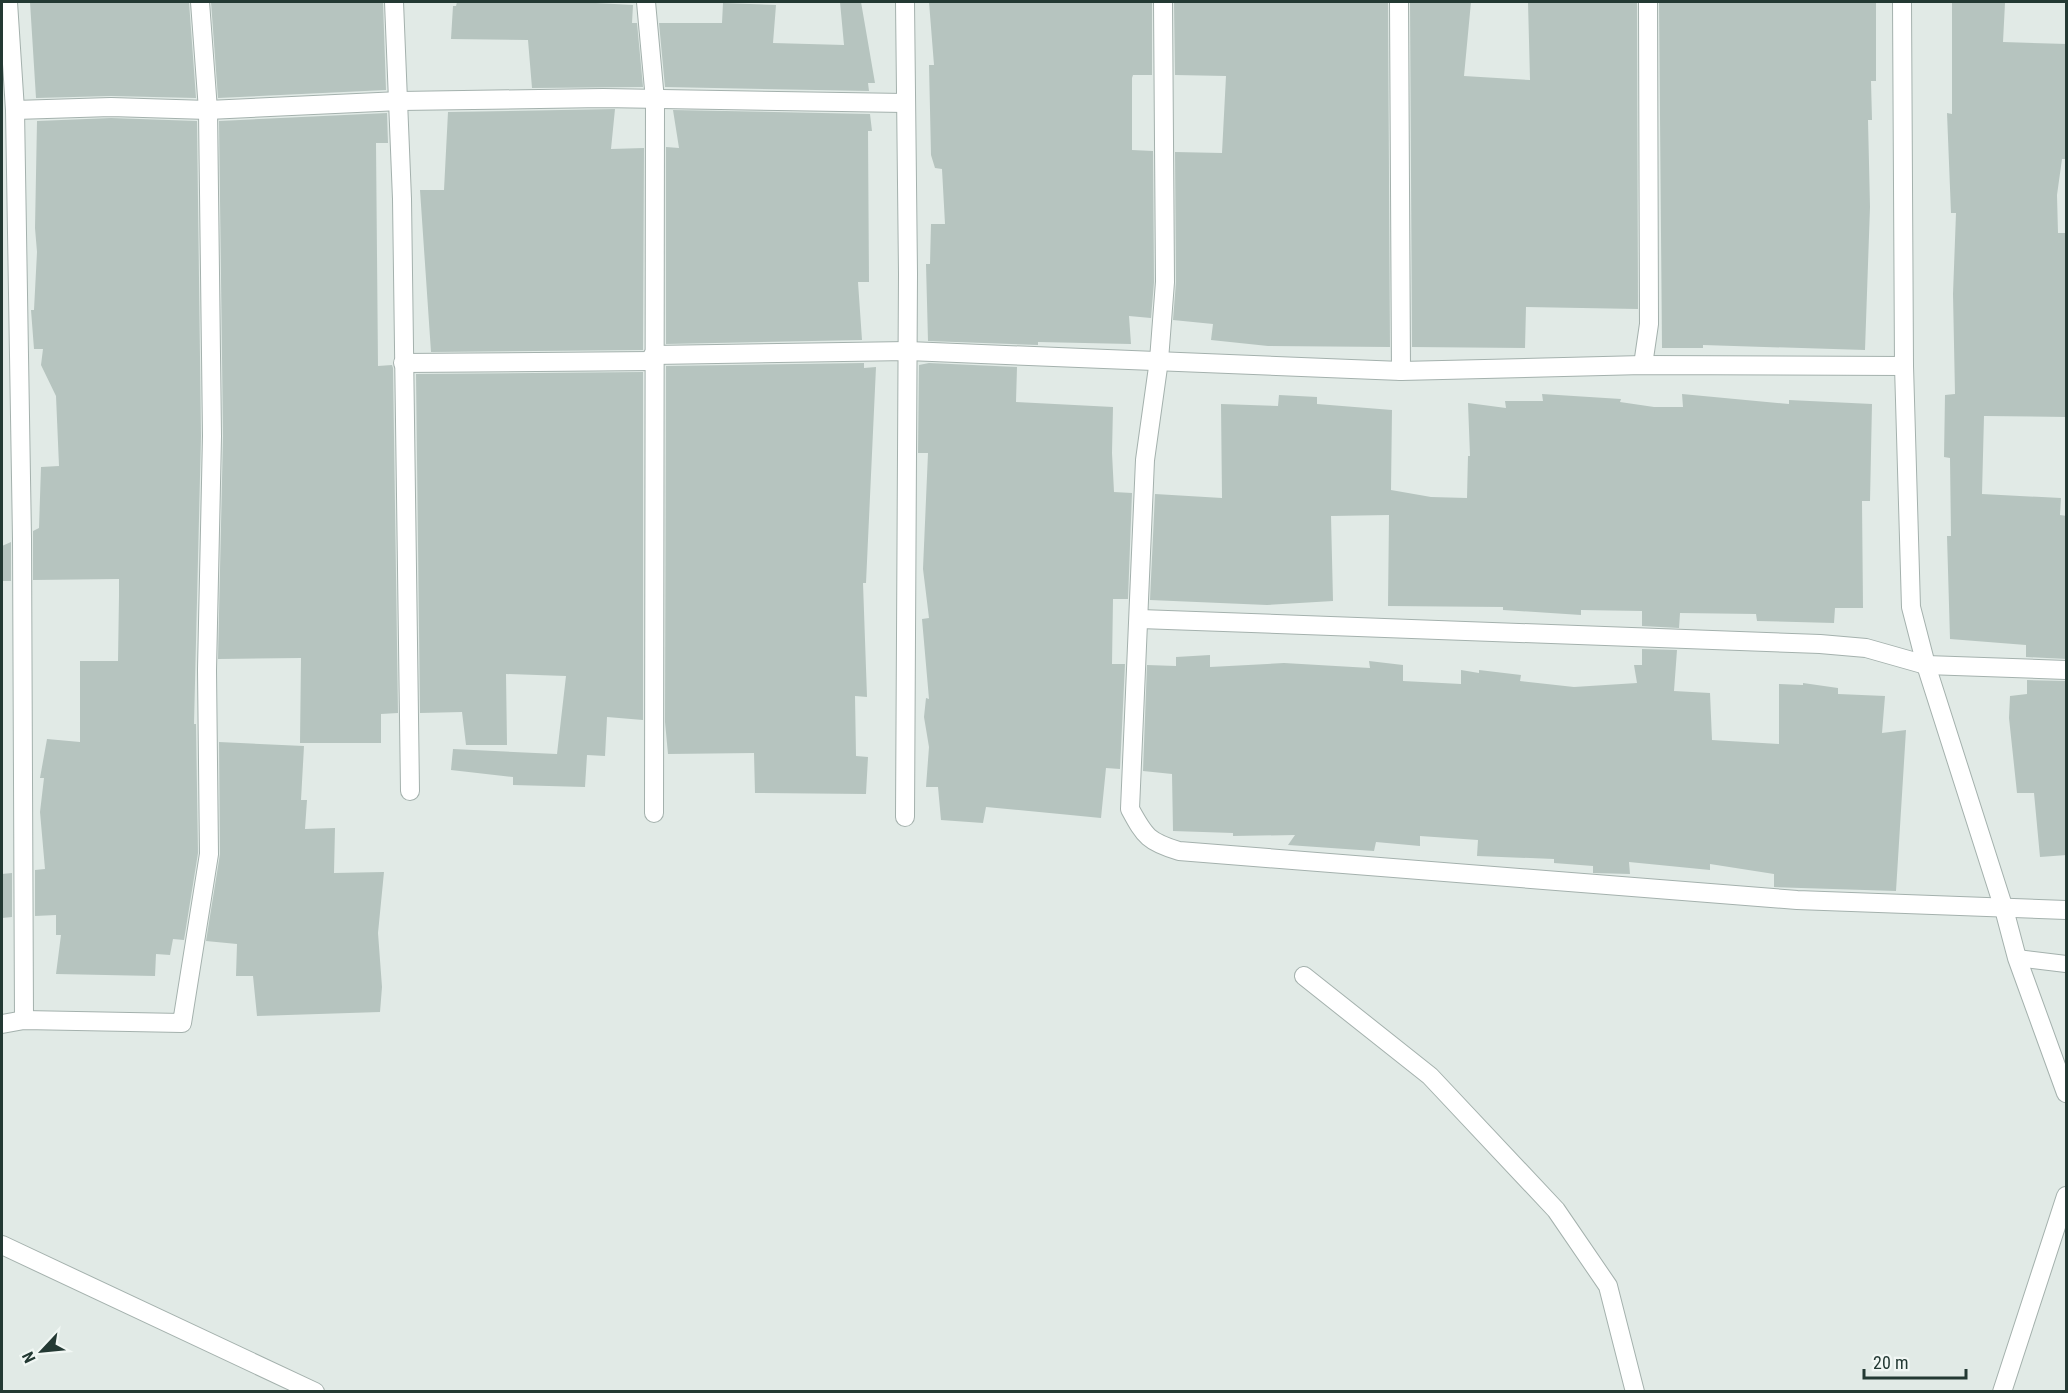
<svg xmlns="http://www.w3.org/2000/svg" width="2068" height="1393" viewBox="0 0 2068 1393" font-family="'Roboto Condensed',sans-serif">
<rect width="100%" height="100%" fill="#e1eae6"/>
<g fill="#b6c4bf">
<path d="M30 2H189L196 98 111 96 36 98Z"/>
<path d="M211 2H383L386 90 218 98Z"/>
<path d="M457 2H577L633 5 632 23H637L643 87 532 88 528 40 451 39 453 6H456Z"/>
<path d="M840 2H861L875 83H868L869 91 665 87 659 23H722L723 3 776 5 773 43 844 45Z"/>
<path d="M929 2H1152V75H1133L1132 78V150L1153 151 1154 282 1151 318 1129 316 1131 344 1038 342V345L928 341 926 264H930L931 224H945L942 169 935 168 931 155 929 65H934Z"/>
<path d="M1178 2H1388L1390 347 1268 346 1211 340 1213 324 1173 320 1176 282 1175 152 1222 153 1226 76 1175 75 1174 3Z"/>
<path d="M1410 2H1471L1464 76 1530 80 1528 2H1637L1638 309 1526 307 1525 348 1412 347Z"/>
<path d="M1659 2H1876V81H1871L1872 120H1868L1870 207 1865 350 1703 345V348H1662Z"/>
<path d="M1952 2 2005 3 2003 42 2067 44V159H2062L2057 195 2058 233H2067V417L1984 416 1982 494 2061 498 2060 515 2067 516V659L2026 657V645L1950 639 1947 536H1951L1950 458 1944 457 1945 395 1955 394 1953 294 1956 213H1951L1947 113 1952 114Z"/>
<path d="M615 109 611 149 644 148 643 350 431 352 420 190H444L448 112Z"/>
<path d="M673 110 870 114 872 131H868L869 282H858L862 340 666 344V147L679 148Z"/>
<path d="M387 113 388 143H376L378 366 392 365 393 368 398 713 381 714V743H300L301 658 218 659 223 436 219 121Z"/>
<path d="M111 118 197 121 201 436 194 724H196L198 853 184 940 173 939 170 955 156 954 155 976 56 974 61 935H56V915L35 916V870L45 869 40 812 44 778H40L47 739 80 742V661H118L119 596V579L33 580V531L39 528 41 467 59 466 56 396 41 365 43 349H34L31 310H34L37 252 35 228 37 121Z"/>
<path d="M864 363V368L876 367 866 583H863L867 697 855 696 856 756 868 757 866 794 755 793 754 753 668 754 665 722 666 366Z"/>
<path d="M929 363 1017 367 1016 402 1113 407 1112 453 1114 492 1132 493 1128 599H1113L1112 664H1125L1120 769 1106 768 1101 818 986 807 983 823 941 820 938 787H926L929 747 924 717 926 698 929 699 922 619 929 618 923 569 928 453H918L919 365Z"/>
<path d="M643 372V720L607 717 605 756 587 755 585 787 513 785V777L451 770 453 749 557 754 566 676 506 674 507 745H466L462 712 420 713 416 374Z"/>
<path d="M1542 394 1621 399 1620 402 1654 407H1683L1682 394 1789 404V400L1872 404 1870 501H1862L1863 608H1835L1834 623 1757 621 1756 614 1680 613 1679 628 1642 626V611L1581 610V615L1503 610V607L1388 606 1389 515 1331 516 1333 601 1267 605 1150 600 1155 494 1222 498 1221 404 1278 406 1279 395 1317 397V404L1392 410 1391 490 1431 497 1467 498 1468 456H1470L1468 403 1506 408 1505 401H1543Z"/>
<path d="M11 542V581H2V546Z"/>
<path d="M1642 649 1677 650 1674 691 1710 693 1712 740 1779 744V684L1803 685V683L1838 688V694L1885 696 1882 733 1906 730 1896 891 1774 887V874L1710 864V870L1629 862 1630 874 1593 873V866L1554 863V859L1477 856 1478 840 1420 836V846L1376 842 1374 851 1288 845 1295 835 1233 836V833L1173 831 1172 774 1143 771 1147 665 1176 666V657L1210 655V667L1284 663 1370 668 1369 661 1403 665V681L1461 684V670L1479 673V670L1521 675 1520 681 1574 687 1637 683 1634 665H1642Z"/>
<path d="M2027 680 2067 681V855L2040 857 2034 793H2017L2009 718 2010 696 2027 694Z"/>
<path d="M219 742 304 746 301 800H307L305 829 335 828 334 873 384 872 378 933 382 987 380 1012 257 1016 253 976H236L237 944 206 941 220 854Z"/>
<path d="M12 873V917L2 918V874Z"/>
</g>
<g fill="none" stroke-linecap="round" stroke-linejoin="round">
<g stroke="#a4b1ad" stroke-width="18">
<path id="service" d="M2017 958 2066 964"/>
</g>
<g stroke="#a4b1ad" stroke-width="20">
<g id="minor">
<path d="M8 2 15 110 22 539 24 1020"/>
<path d="M394 2 402 199 410 791"/>
<path d="M646 2 655 100 654 813"/>
<path d="M905 2 908 274 905 817"/>
<path d="M1163 2 1165 282 1159 360 1145 460 1130 809C1145 837 1149 842 1179 851L1797 900 2066 910"/>
<path d="M1399 2 1401 371"/>
<path d="M15 110 111 107 208 110 400 101 603 98 905 103"/>
<path d="M653 355 908 351 1401 371 1643 365 1904 366"/>
<path d="M403 363 653 361"/>
<path d="M1643 365 1649 324 1648 2"/>
<path d="M1140 619 1820 644 1866 648 1926 665"/>
<path d="M1304 976 1430 1076 1556 1210 1608 1286 1635 1392"/>
<path d="M2 1024 24 1020 182 1023 209 854 207 670 212 436 208 110 200 2"/>
<path d="M2 1245 315 1392"/>
</g>
</g>
<g stroke="#a4b1ad" stroke-width="20">
<g id="tertiary">
<path d="M1902 2 1904 366 1911 607 1926 665 2004 909 2017 958 2066 1093"/>
<path d="M1926 665 2066 670"/>
<path d="M2002 1392 2066 1196"/>
</g>
</g>
<use href="#service" stroke="#fff" stroke-width="16"/>
<use href="#minor" stroke="#fff" stroke-width="18"/>
<use href="#tertiary" stroke="#fff" stroke-width="18"/>
</g>
<rect width="2068" height="1393" fill="none" stroke="#233933" stroke-width="6"/>
<g transform="translate(42 1351) rotate(244)" stroke="#f1f7f4" stroke-width="4.5" paint-order="stroke">
<path d="M0-4.5L10 22L0 15L-10 22Z" fill="#233933"/>
<text y="-9" font-size="16" font-weight="bold" text-anchor="middle" fill="#233933">N</text>
</g>
<path d="M1864 1369v9h102v-9" fill="none" stroke="#233933" stroke-width="3"/>
<text x="1873" y="1369" font-size="18" fill="#233933" stroke="#f1f7f4" stroke-width="4.5" paint-order="stroke">20 m</text>
</svg>
